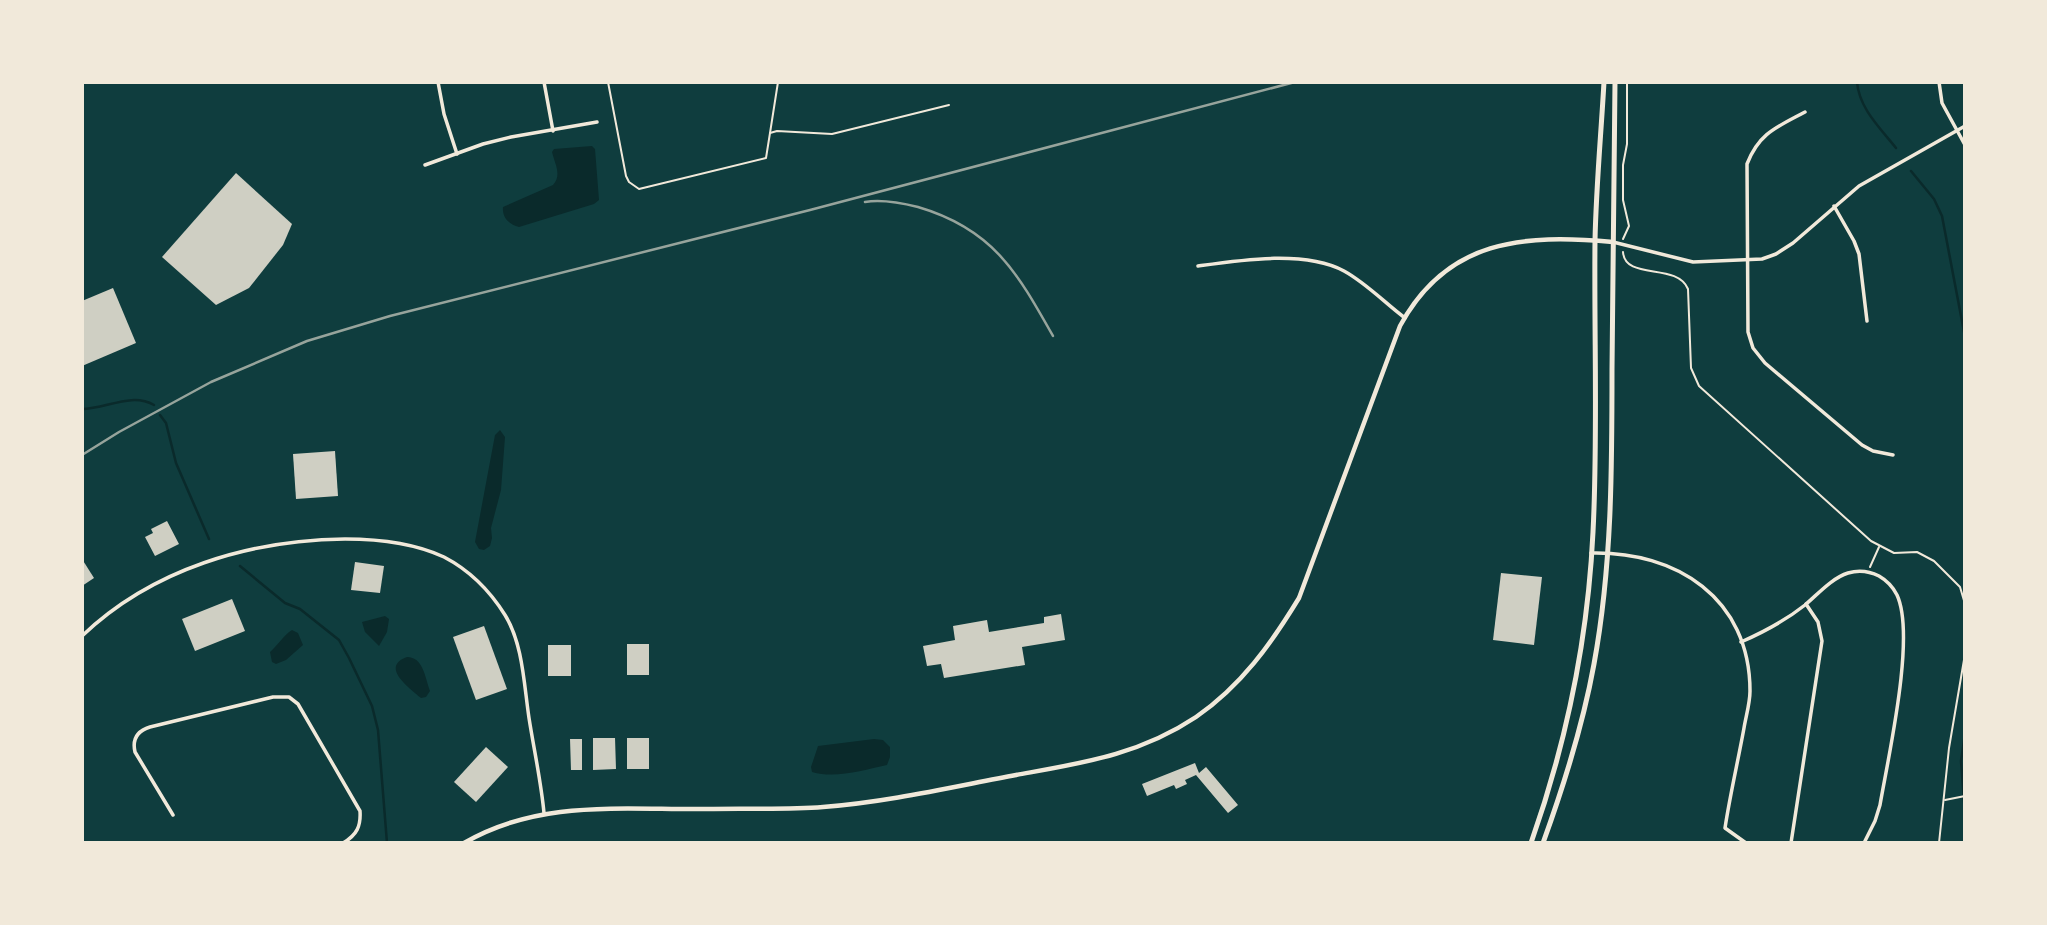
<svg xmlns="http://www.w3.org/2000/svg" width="2047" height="925" viewBox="0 0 2047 925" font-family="'Zilla Slab',serif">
<rect width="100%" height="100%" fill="#0f3d3e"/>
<g fill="#0a2a2b">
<path d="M592 146 595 149 599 200 594 204 519 227C509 224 502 218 503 207L553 185C562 175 555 164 552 152L554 149Z"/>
<path d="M500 430 505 437 501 490 491 528 492 538 490 546 484 550 479 549 475 542 495 435Z"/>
<path d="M385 616 389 619 387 632 379 646 365 632 362 622Z"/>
<path d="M292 630 298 633 303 645 286 660 276 664 272 662 270 652C278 645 284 635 292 630Z"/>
<path d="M407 657C423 657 425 677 430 691L426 697 421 698C411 689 379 667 407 657Z"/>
<path d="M874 739 883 740 890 747V757L887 765C863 770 836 779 812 772L811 767 818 746Z"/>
</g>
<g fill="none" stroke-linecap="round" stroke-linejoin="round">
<g stroke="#0a2a2b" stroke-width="2.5">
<path d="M1857 82C1859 108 1880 128 1896 148"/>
<path d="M1911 171 1934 199 1942 216 1965 337"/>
<path d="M82 409C106 409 131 392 154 405"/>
<path d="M160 415 166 423 176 463 209 539"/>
<path d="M240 566 285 603 300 609 339 640 349 658 372 706 378 730 387 843"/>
<path d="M1965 734 1961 761 1965 814"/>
</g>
</g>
<g fill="#cfcfc3">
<path d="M236 173 292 224 283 245 249 288 216 305 162 257Z"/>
<path d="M113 288 136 343 82 366V301Z"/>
<path d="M335 451 338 496 296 499 293 454Z"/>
<path d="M167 521 179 544 155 556 145 537 153 533 151 529Z"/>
<path d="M82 559 94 578 82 586Z"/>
<path d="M355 562 384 566 380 593 351 590Z"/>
<path d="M1501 573 1542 577 1534 645 1493 640Z"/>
<path d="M232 599 245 631 195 651 182 619Z"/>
<path d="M1061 614 1065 640 1022 647 1025 665 944 678 941 664 927 666 923 646 955 640 953 626 987 620 989 632 1044 623V617Z"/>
<path d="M484 626 507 689 476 700 453 637Z"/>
<rect x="627" y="644" width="22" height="31"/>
<rect x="548" y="645" width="23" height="31"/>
<path d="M593 738H615L616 769 593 770Z"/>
<rect x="627" y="738" width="22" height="31"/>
<path d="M570 739H582V770H571Z"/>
<path d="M486 747 508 767 476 802 454 782Z"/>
<path d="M1195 763 1199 773 1206 767 1238 805 1228 813 1196 775 1185 780 1187 784 1176 789 1174 785 1147 796 1142 784Z"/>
</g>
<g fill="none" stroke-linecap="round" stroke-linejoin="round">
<g stroke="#f1e9da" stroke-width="2">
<path d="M1623 239 1629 226 1623 200V165L1627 144V82"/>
<path d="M1623 252C1625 281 1677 262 1688 289L1691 368 1699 386 1871 541 1894 553 1917 552 1934 561 1960 587 1965 604"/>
<path d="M1870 567 1879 547"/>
<path d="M1945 800 1965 796"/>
<path d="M1939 843 1949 748 1965 654"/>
</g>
<g stroke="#f1e9da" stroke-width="2">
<path d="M608 82 626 176 629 182 639 189 766 158 770 133 777 131 832 134 949 105"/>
<path d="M770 133 778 82"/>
</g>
<g stroke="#f1e9da" stroke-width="3.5">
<path d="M438 82 444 114 457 154"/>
<path d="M544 82 553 131"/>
<path d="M1939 82 1942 103 1965 145"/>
<path d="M1805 112C1777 127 1759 133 1747 164L1748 332 1753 348 1765 363 1862 445 1873 451 1893 455"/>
<path d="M425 165 483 144 511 137 597 122"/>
<path d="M1834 206 1854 241 1859 254 1867 321"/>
<path d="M1613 242 1693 262 1762 259 1776 254 1793 243 1859 186 1965 126"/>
<path d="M1198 266C1240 260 1305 250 1344 271 1366 283 1385 303 1405 318"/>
<path d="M1591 553C1676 551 1750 598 1750 691 1750 703 1746 716 1744 728 1738 761 1730 795 1725 828L1746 843"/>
<path d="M82 636C152 569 250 540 345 539 378 539 414 543 444 557 469 570 490 591 505 615 523 644 524 685 529 718 534 750 541 781 544 813"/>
<path d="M1741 642C1764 632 1786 620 1805 605 1818 594 1832 578 1848 573 1858 570 1869 571 1879 576 1886 580 1893 587 1897 595 1916 636 1888 758 1880 805L1875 821 1864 843"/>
<path d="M173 815 135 752C132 739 137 731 150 727L273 697H289L298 704 360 811C361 826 357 835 343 843"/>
<path d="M1791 843 1822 641 1818 622 1806 604"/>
<path d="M1804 843H1809"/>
</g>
<path stroke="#f1e9da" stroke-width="4.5" d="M464 843C540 799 622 810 707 809 745 808 785 810 823 807 888 802 952 787 1016 775 1082 763 1139 755 1196 717 1241 686 1271 644 1299 598L1400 326C1447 239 1523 234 1613 242"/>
<g stroke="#f1e9da" stroke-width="5">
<path d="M1531 843C1566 744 1588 637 1593 532 1598 435 1594 338 1595 241 1596 188 1601 135 1604 82"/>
<path d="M1543 843C1564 785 1583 725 1594 664 1612 566 1612 468 1612 369 1613 273 1614 178 1615 82"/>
</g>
<g stroke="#97a49c" stroke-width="2.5">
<path d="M865 202C882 199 902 203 918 207 993 229 1017 272 1053 336"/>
<path d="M82 455 119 432 211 382 307 341 390 316 810 210 1295 82"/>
</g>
</g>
<rect width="2047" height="925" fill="none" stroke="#f1e9da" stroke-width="168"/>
</svg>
